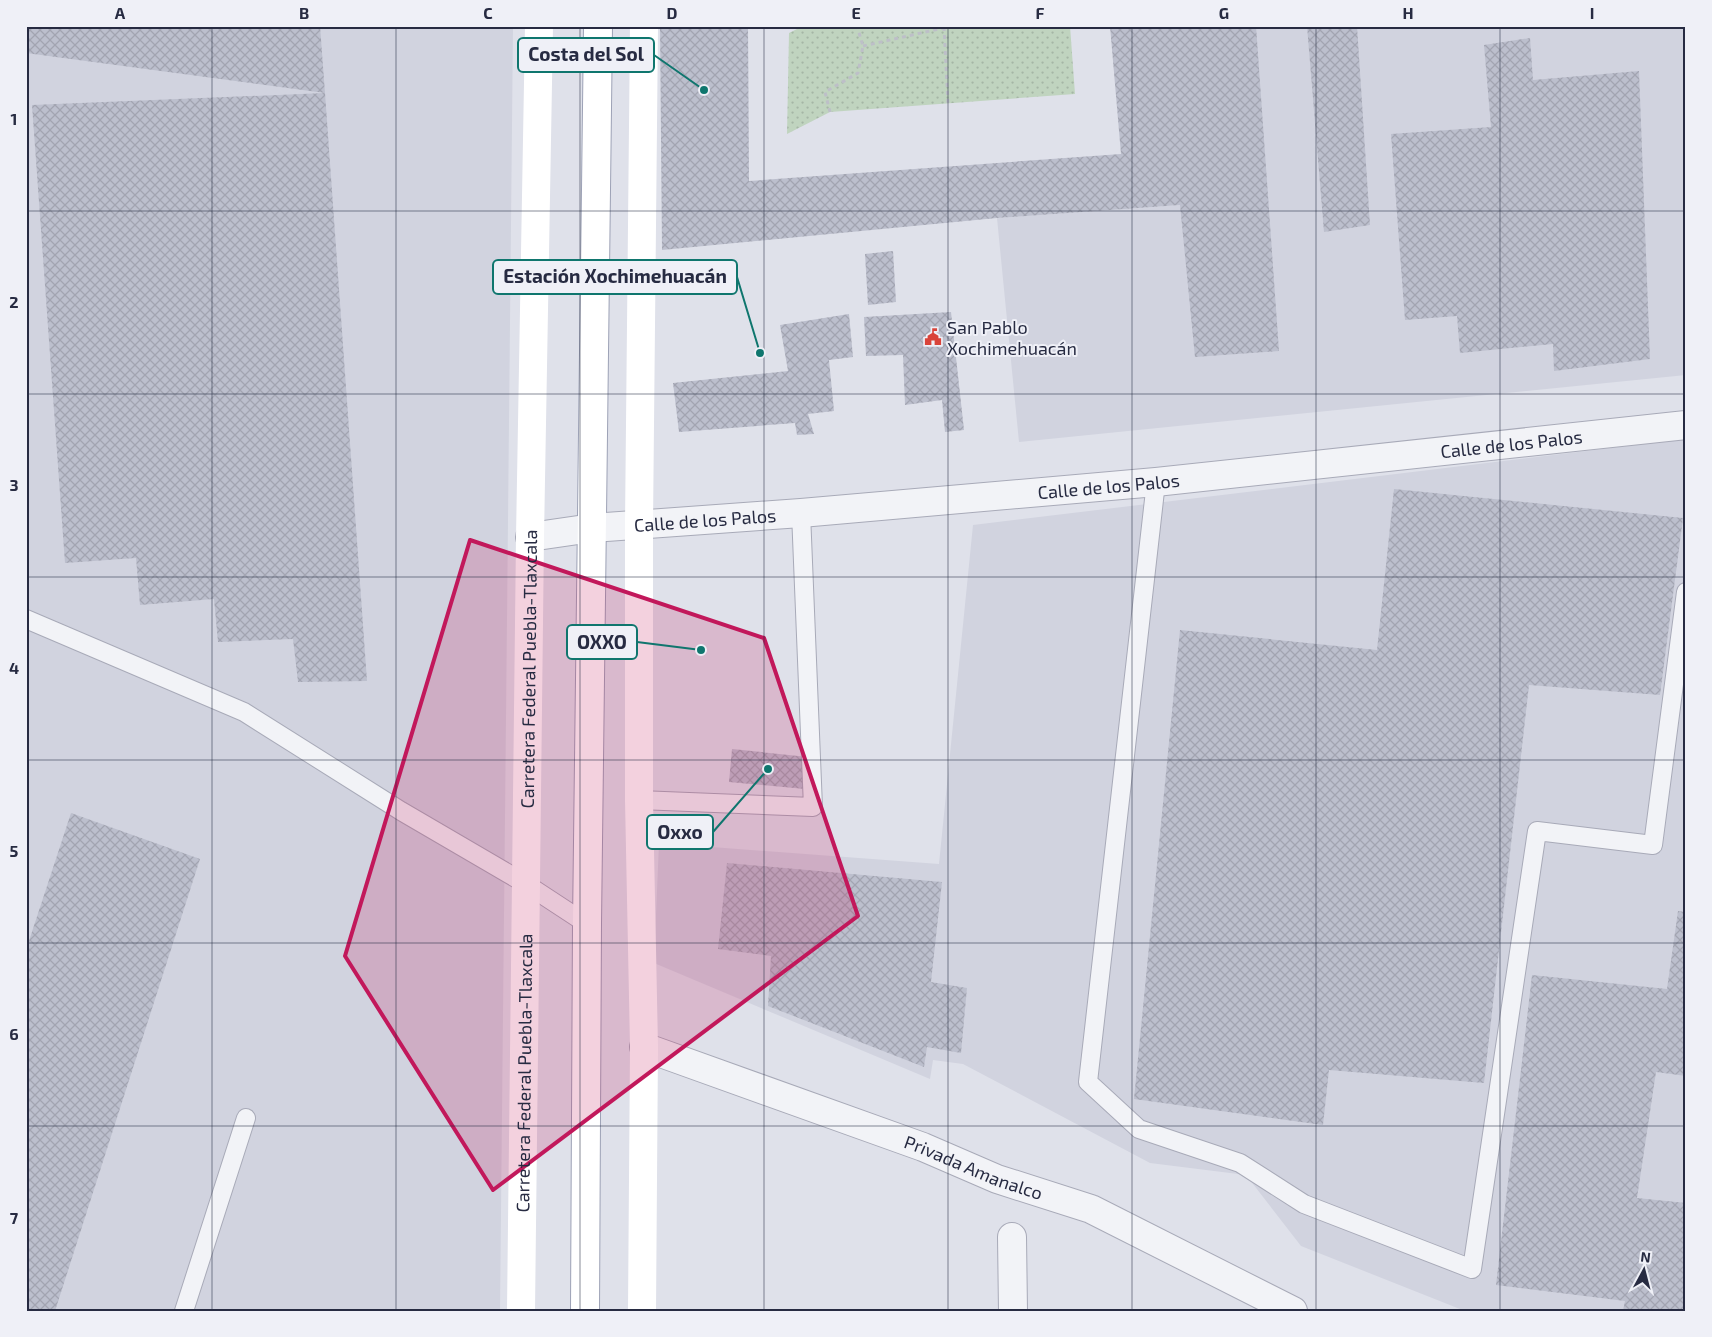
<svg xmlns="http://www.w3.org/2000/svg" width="1712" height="1337" viewBox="0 0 1712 1337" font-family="'Exo 2',sans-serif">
<defs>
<pattern id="garden-dots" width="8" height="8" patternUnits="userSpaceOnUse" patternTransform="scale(1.25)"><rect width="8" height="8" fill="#c0d4bf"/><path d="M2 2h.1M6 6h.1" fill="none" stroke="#a5b6a5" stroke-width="1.8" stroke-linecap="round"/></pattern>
<pattern id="building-cross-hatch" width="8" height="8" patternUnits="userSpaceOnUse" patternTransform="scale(1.25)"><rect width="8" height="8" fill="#bcbfcd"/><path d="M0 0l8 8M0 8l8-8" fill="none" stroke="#a2a4b1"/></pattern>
</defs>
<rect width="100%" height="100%" fill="#dfe1ea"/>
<g fill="#d1d3df">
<path d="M26 26H513L500 1311H26Z"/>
<path d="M1167 26H1686V375L1019 442 997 218 1180 205Z"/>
<path d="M1686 439V1311H1465L1301 1246 1246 1175 1150 1163 963 1064 933 1060 930 1079 654 963 659 843 939 864 973 525Z"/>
</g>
<path fill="url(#garden-dots)" d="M803 26H1070L1075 94 830 112 787 134 789 33Z"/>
<g fill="url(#building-cross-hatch)">
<path d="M26 26H320L325 93 26 53Z"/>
<path d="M660 26H748L749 181 1121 154 1110 26H1256L1279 351 1195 357 1180 205 997 218 662 250Z"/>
<path d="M1307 26H1357L1370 225 1324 232Z"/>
<path d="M1530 38 1533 80 1639 71 1650 359 1554 371 1553 344 1460 353 1457 316 1405 320 1391 134 1491 127 1484 45Z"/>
<path d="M325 93 367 681 298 682 293 639 218 642 214 599 140 605 136 558 65 563 32 105Z"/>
<path d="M893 251 896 302 868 305 865 254Z"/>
<path d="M951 312 964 430 945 432 942 400 905 405 903 355 866 356 864 317Z"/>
<path d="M849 314 853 357 829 360 834 411 808 414 814 434 797 435 795 423 679 432 673 383 788 371 780 325Z"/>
<path d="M1394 489 1683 518 1660 695 1529 685 1484 1083 1329 1070 1323 1125 1134 1099 1180 630 1377 650Z"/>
<path d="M732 749 808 757 805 789 729 782Z"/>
<path d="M71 813 200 859 55 1311H26V950Z"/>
<path d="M727 863 942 882 931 982 967 988 961 1053 927 1047 924 1067 768 1006 771 956 718 949Z"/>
<path d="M1678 911 1686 912V1076L1656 1072 1637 1198 1686 1203V1311H1623L1625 1301 1496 1285 1532 975 1667 989Z"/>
</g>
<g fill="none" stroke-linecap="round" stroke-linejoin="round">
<g stroke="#a8aab8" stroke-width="20">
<g id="service">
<path d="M1156 482 1088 1082 1139 1129 1240 1163 1304 1204 1472 1269 1537 831 1653 845 1686 592"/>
<path d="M26 619 244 712 401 811 526 884 587 924"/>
<path d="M639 800 813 807 801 513"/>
<path d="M184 1311 246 1118"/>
</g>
</g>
<g stroke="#a8aab8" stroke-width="30">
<g id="minor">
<path id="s1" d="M530 537 592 528 801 513 1156 482 1686 425"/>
<path id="s2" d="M644 1047 923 1147 997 1179 1091 1209 1293 1311"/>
<path d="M1012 1237 1013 1311"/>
</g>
</g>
<g stroke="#9da2b6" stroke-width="30">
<path id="primary" d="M585 1311 587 924 598 26"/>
</g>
<g stroke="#bdbfc8" stroke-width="3" stroke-dasharray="4 4" stroke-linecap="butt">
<path d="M944 27 948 103"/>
<path d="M863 46 952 26"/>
<path d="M830 112 825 92 858 73 863 46 857 26"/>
</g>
<use href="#service" stroke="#f2f3f7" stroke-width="18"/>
<use href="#minor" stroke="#f2f3f7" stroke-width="28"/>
<g stroke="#fff" stroke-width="28">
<path id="s3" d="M521 1311 530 537 539 26"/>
<path d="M642 1311 644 1047 639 800V525L644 26"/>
</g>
<use href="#primary" stroke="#fff" stroke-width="28"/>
</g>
<path fill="#c2185b" fill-opacity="0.2" stroke="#c2185b" stroke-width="4" stroke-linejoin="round" d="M470 540 764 638 858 916 493 1190 345 956Z"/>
<path fill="none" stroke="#272b42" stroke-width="1" stroke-opacity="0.55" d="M212 26V1311M396 26V1311M580 26V1311M764 26V1311M948 26V1311M1132 26V1311M1316 26V1311M1500 26V1311M26 211H1686M26 394H1686M26 577H1686M26 760H1686M26 943H1686M26 1126H1686"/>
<defs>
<g id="civic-bare" transform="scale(1.35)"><path d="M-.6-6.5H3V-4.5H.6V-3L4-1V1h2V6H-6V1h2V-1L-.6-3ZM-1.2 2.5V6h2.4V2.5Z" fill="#d9433a" stroke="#eff0f7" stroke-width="2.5" paint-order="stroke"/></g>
</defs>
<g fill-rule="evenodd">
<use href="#civic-bare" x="933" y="337"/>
</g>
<g text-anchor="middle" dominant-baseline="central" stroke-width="4" stroke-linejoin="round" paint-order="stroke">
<g font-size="18" fill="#272b42" stroke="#eff0f7" text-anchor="start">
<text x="947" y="327">San Pablo<tspan x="947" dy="21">Xochimehuacán</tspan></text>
</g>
<g font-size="18" fill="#272b42" stroke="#eff0f7">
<text stroke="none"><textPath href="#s1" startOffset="986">Calle de los Palos</textPath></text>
<text stroke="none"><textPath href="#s1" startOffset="581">Calle de los Palos</textPath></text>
<text stroke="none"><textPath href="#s1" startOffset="176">Calle de los Palos</textPath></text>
<text stroke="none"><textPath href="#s3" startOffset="642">Carretera Federal Puebla-Tlaxcala</textPath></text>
<text stroke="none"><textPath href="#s3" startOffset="238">Carretera Federal Puebla-Tlaxcala</textPath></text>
<text stroke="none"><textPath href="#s2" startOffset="351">Privada Amanalco</textPath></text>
</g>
</g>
<path fill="none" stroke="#0f766e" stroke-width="2" d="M704 90L654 55M760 353L737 277M701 650L637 642M768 769L713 832"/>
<g fill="#0f766e" stroke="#eff0f7" stroke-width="2">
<circle cx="704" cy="90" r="5"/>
<circle cx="760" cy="353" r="5"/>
<circle cx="701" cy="650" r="5"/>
<circle cx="768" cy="769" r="5"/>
</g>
<g fill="#eff0f7" stroke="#0f766e" stroke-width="2">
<rect x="518" y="38" width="136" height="34" rx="5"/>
<rect x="493" y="260" width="244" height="34" rx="5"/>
<rect x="567" y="625" width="70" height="34" rx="5"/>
<rect x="647" y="815" width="66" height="34" rx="5"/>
</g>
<g font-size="19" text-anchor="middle" font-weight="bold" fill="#272b42">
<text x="586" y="61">Costa del Sol</text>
<text x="615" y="283">Estación Xochimehuacán</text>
<text x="602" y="649">OXXO</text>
<text x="680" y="839">Oxxo</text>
</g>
<rect width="1712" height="1337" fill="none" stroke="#eff0f7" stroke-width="55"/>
<g transform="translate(1644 1270) rotate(7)" stroke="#eff0f7" stroke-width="4" paint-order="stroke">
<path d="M0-4L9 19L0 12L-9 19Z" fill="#272b42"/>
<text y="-8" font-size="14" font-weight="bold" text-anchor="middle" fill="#272b42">N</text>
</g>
<rect x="28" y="28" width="1656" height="1282" fill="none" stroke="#272b42" stroke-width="2"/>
<g font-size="16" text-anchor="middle" font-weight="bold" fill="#272b42">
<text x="120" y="19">A</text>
<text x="304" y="19">B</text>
<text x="488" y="19">C</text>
<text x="672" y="19">D</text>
<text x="856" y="19">E</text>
<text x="1040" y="19">F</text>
<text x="1224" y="19">G</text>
<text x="1408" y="19">H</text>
<text x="1592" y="19">I</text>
<text x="14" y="125">1</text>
<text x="14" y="308">2</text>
<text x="14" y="491">3</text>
<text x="14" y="674">4</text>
<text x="14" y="857">5</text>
<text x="14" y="1040">6</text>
<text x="14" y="1224">7</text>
</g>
</svg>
